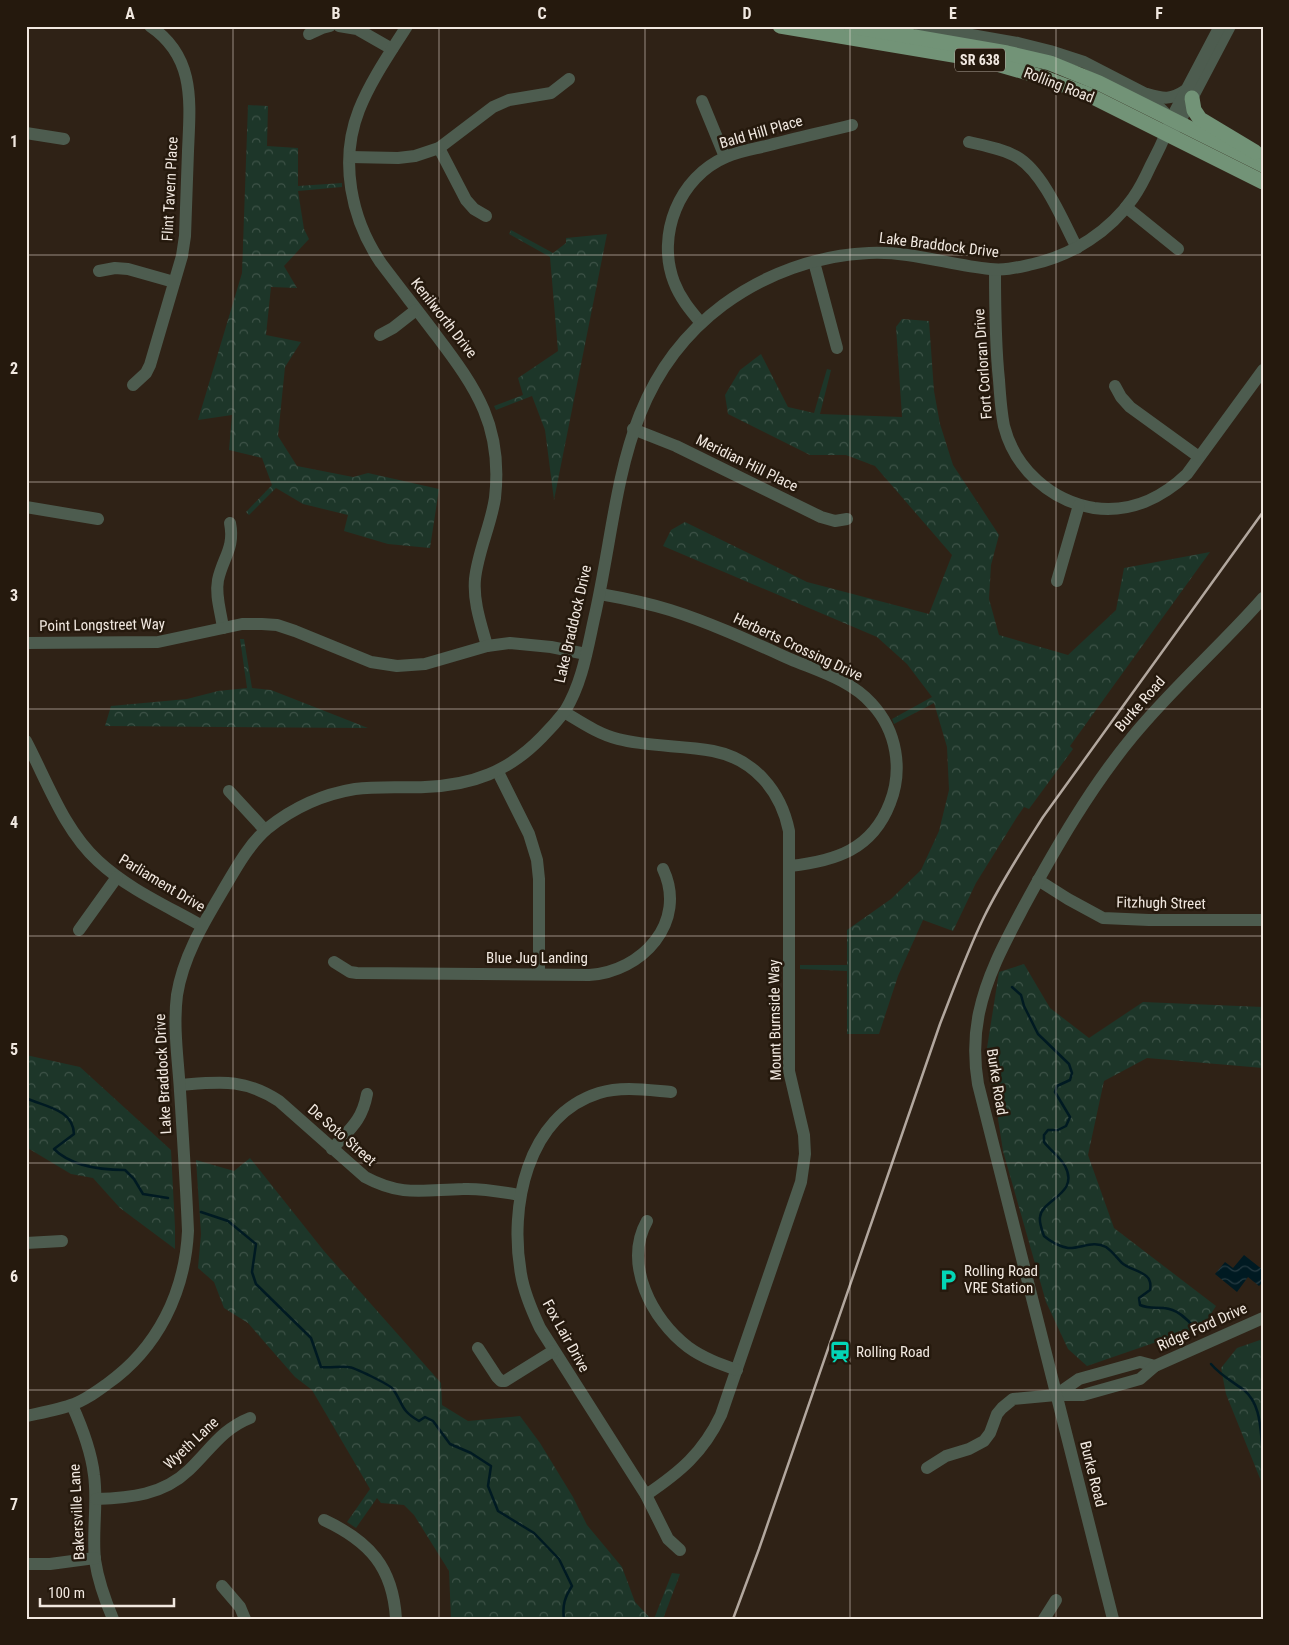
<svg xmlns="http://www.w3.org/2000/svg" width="1289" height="1645" viewBox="0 0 1289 1645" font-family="'Roboto Condensed',sans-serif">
<defs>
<pattern id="forest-crowns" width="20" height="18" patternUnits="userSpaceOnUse" patternTransform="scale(1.25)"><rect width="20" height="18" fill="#1d3629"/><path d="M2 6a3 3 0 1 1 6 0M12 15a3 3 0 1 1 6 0" fill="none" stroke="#3e5348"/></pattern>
<pattern id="water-waves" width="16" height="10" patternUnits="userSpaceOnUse" patternTransform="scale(1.25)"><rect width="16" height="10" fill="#001a22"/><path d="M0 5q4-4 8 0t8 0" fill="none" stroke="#263b42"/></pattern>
</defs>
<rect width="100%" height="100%" fill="#2f2216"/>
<g fill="url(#forest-crowns)">
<path d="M248 105 268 106 267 146 298 148V186L342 183V187L298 191 304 229 309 239 284 266 297 288 271 287 266 335 301 342 285 367 278 436 297 466 353 477 368 473 439 489 430 548 388 544 344 531 348 515 303 504 276 488 249 515 246 512 272 485 262 458 229 450 232 415 198 420 242 273Z"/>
<path d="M511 230 553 253 566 243V238L607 234 554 500 545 430 532 396 496 410 494 406 523 395 518 378 558 351 550 257 509 234Z"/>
<path d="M902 319 929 321 934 391 940 424 953 465 999 535 991 565 989 599 999 635 1068 655 1116 610 1124 568 1210 552 1070 746 1073 749 1029 809 1024 807 1017 817 976 883 953 931 923 920 898 976 879 1034H847V971L800 969V965H847V930L891 899 921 870 939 831 949 790 947 747 934 703 894 724 892 719 932 697 907 664 877 637 663 546 671 530 685 522 807 582 929 614 952 555 875 466 846 455H810L728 414 725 395 740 370 761 354 788 407 814 413 827 369 831 370 820 414 902 417 896 327Z"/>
<path d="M240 639H244L252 688 271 690 368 728 105 726 111 706 187 699 218 691 247 688Z"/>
<path d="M1024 964 1050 1008 1089 1038 1143 1002 1263 1007V1068L1147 1058 1104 1081 1088 1155 1114 1228 1216 1306 1203 1326 1087 1366 1068 1349 1046 1302 1003 1151 987 1048 999 972Z"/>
<path d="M26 1055 80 1067 171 1150 175 1227V1249L120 1208 93 1178 71 1174 26 1147Z"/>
<path d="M250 1158 324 1251 441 1383 442 1405 468 1421 520 1416 540 1443 573 1497 587 1525 622 1567 635 1602 651 1619H451L449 1571 414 1515 404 1505 381 1503 377 1498 356 1528 347 1522 370 1489 312 1390 295 1377 248 1323 224 1308 214 1282 198 1268 201 1234 196 1160 234 1171Z"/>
<path d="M1260 1340 1263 1342V1486L1226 1394 1221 1368 1237 1348Z"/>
<path d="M672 1573 680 1574 663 1619H654Z"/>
</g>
<path fill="url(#water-waves)" d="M1244 1255 1263 1270V1282L1259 1286 1248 1277 1237 1292 1215 1274 1225 1262 1233 1268Z"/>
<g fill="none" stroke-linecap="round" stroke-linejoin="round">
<g stroke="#001a22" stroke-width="2.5">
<path d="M1012 987 1021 995 1024 1006 1038 1034 1069 1064 1072 1073 1070 1080 1057 1086 1055 1092 1070 1117 1066 1126 1058 1130H1048L1044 1135V1142C1050 1150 1060 1157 1065 1166 1080 1194 1042 1199 1040 1217 1039 1223 1042 1230 1044 1236 1051 1242 1058 1246 1068 1248 1080 1249 1093 1240 1106 1247 1112 1251 1117 1258 1122 1263 1132 1272 1154 1271 1150 1290L1139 1298 1140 1305C1149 1309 1155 1307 1164 1308 1176 1309 1187 1318 1194 1328"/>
<path d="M26 1098C45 1107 73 1109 74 1134L54 1149C72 1167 101 1170 125 1170L134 1179 143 1194 168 1198"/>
<path d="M201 1212 228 1221 256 1244 252 1272 256 1284 311 1338 321 1367C330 1368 341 1366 348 1367 354 1367 390 1385 393 1389 404 1405 400 1410 419 1421L425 1417 433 1421 450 1444 471 1453 491 1466 488 1486 498 1511 534 1533 559 1559 572 1586C565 1597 562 1605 564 1619"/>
<path d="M1211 1364C1220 1375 1233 1382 1244 1390 1262 1405 1260 1432 1263 1452"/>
</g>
<g stroke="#4d5c4f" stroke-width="12">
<path d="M339 26 357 29 392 49"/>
<path d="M407 26C390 53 371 80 359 110 339 161 351 219 381 263 399 287 418 311 436 335 477 389 503 427 495 498 491 525 478 551 475 579 473 602 481 624 487 646"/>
<path d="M920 26 1018 43 1050 51 1084 62 1146 94 1166 114"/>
<path d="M309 34 322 28 330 26"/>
<path d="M1147 94C1164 99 1171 100 1186 90"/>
<path d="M702 101 725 157"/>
<path d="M1174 129 1179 123 1230 26"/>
<path d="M26 133 64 139"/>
<path d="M969 142C986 146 1003 149 1017 157 1043 172 1063 221 1077 248"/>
<path d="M439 148 466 200 474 209 486 216"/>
<path d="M350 157 398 158 415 156 439 148 493 107 509 100 551 93 569 79"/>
<path d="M1126 207 1178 249"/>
<path d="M814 262 837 348"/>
<path d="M995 270C995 307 995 343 999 380 1000 395 1001 411 1004 426 1015 469 1051 501 1094 508 1130 513 1162 498 1187 474L1263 370"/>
<path d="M99 271 115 268 128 269 174 282"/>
<path d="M701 323C690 310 680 298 674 282 656 235 679 177 726 157 739 151 755 149 770 145 797 138 824 132 852 125"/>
<path d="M380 335 393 328 416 310"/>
<path d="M133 385 146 373 150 365 182 256 185 236C186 208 187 180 188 151 190 103 196 57 150 26"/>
<path d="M1115 386 1121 397 1130 407 1199 457"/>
<path d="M633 429 676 446 821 517 835 521 847 519"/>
<path d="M26 507 98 519"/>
<path d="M1057 581 1079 505"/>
<path d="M600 594C623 598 647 603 670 610 711 623 750 641 790 659 818 671 851 680 872 704 897 731 903 770 890 803 872 850 835 861 790 866"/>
<path d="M223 628C221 612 215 596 218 580 223 557 235 548 230 523"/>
<path d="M26 643 158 642 242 624H262L277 625 295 631 371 662 397 666 425 664 487 646 510 643 551 647 586 654"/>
<path d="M564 712C581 722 598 734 618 739 649 747 682 745 713 751 754 759 781 791 789 831V1071L804 1135 805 1154 801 1182 721 1415C703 1453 680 1472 646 1495"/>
<path d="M26 741C47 781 64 830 98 861 128 889 167 906 202 926"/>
<path d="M498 772 529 834 537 860 539 879V973"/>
<path d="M229 791 265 830"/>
<path d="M1038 880 1068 899 1103 918 1149 920H1263"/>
<path d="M79 930 117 877"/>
<path d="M334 962 350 972 357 973 589 975C642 972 688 922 663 869"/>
<path d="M180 1085C220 1082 244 1078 279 1101L365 1177C402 1197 423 1190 463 1189 482 1188 501 1192 520 1195"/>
<path d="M671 1092C647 1090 622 1086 599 1093 526 1116 509 1208 521 1274 524 1293 532 1311 540 1328L646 1495 668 1539 680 1550"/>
<path d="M332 1149C350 1129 362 1121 367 1094"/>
<path d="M647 1221C623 1264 652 1320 688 1347 703 1358 720 1364 737 1370"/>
<path d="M26 1243 62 1241"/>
<path d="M478 1348 497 1377 501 1381H505L553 1351"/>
<path d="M1056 1395 1079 1379 1140 1362 1155 1366"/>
<path d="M72 1405C82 1427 91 1450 94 1475 98 1503 92 1531 95 1560 98 1580 105 1600 113 1619"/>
<path d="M26 1416C41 1413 57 1410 71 1405 84 1401 96 1392 107 1384 158 1348 185 1292 188 1231 186 1184 183 1138 180 1091 178 1059 173 1027 177 995 183 957 203 924 222 892 235 870 248 845 268 828 293 808 324 794 355 789 378 786 402 788 425 787 473 785 508 772 542 737 550 729 558 720 565 711 582 683 587 651 594 619 621 502 616 385 723 305 765 274 817 255 869 253 912 251 949 265 990 269 1005 271 1019 267 1033 264 1073 255 1110 231 1133 198 1140 188 1145 178 1150 167 1158 151 1166 137 1171 119L1220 26"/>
<path d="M927 1468 946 1456 969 1449 984 1441 990 1433 997 1414 1002 1408 1013 1399 1056 1395H1083L1140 1379 1155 1366 1263 1318"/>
<path d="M96 1499C130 1498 163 1495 189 1470 210 1450 222 1429 250 1418"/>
<path d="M324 1520C369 1541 393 1567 396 1619"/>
<path d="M26 1564H50L95 1558"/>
<path d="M222 1586 240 1607 245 1619"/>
<path d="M1044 1619 1056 1600"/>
<path d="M1113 1619 978 1084C974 1060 974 1037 979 1013 987 975 1005 942 1023 908 1055 849 1090 788 1133 736 1173 687 1221 646 1263 598"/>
</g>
<g stroke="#729377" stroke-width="15">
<path d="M780 26 983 60 1042 77 1087 94 1263 182"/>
<path d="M851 26 1007 53 1050 63 1099 83 1263 165"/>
<path d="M1192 98 1194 110 1200 119 1255 152"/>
</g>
<path stroke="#b2a79e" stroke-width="2.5" d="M733 1619 759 1549 940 1024C954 988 967 952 984 917 1001 882 1022 850 1043 817L1263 512"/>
</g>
<path fill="none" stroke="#f1e8e0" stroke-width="1" stroke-opacity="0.55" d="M233 26V1619M439 26V1619M645 26V1619M850 26V1619M1056 26V1619M26 255H1263M26 482H1263M26 709H1263M26 936H1263M26 1163H1263M26 1390H1263"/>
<defs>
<g id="parking-bare" transform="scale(1.725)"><path d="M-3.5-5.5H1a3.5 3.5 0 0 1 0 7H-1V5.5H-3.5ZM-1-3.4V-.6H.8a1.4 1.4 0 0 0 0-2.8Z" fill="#03d5b6" stroke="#25190d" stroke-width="2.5" paint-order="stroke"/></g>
<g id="station-bare" transform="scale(1.725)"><path d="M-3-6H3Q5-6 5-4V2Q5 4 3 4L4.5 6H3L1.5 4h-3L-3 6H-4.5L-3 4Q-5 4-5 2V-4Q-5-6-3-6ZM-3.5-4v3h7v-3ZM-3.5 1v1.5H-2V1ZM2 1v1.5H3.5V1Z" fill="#03d5b6" stroke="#25190d" stroke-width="2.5" paint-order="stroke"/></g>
</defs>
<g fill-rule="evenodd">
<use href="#parking-bare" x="948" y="1280"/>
<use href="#station-bare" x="840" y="1352"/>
</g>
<g text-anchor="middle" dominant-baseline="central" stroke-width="5" stroke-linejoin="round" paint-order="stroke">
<rect fill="#25190d" stroke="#b4aaa1" stroke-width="1" x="955" y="48.5" width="50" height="23" rx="4"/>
<g font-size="14" font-weight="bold" fill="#f1e8e0">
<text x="980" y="60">SR 638</text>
</g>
<g font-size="15" fill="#f1e8e0" stroke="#25190d">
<text transform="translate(1059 85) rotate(21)">Rolling Road</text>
<text transform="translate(761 132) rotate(-16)">Bald Hill Place</text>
<text transform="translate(170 189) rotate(-87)">Flint Tavern Place</text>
<text transform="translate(939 245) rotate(7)">Lake Braddock Drive</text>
<text transform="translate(444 318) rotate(52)">Kenilworth Drive</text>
<text transform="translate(983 364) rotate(-94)">Fort Corloran Drive</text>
<text transform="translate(747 463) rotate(26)">Meridian Hill Place</text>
<text transform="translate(573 624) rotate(-77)">Lake Braddock Drive</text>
<text transform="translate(102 625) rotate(-1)">Point Longstreet Way</text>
<text transform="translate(798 647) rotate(25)">Herberts Crossing Drive</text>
<text transform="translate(1140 704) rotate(-49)">Burke Road</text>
<text transform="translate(162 883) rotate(31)">Parliament Drive</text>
<text transform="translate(1161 903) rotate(1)">Fitzhugh Street</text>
<text x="537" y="958">Blue Jug Landing</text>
<text transform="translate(775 1020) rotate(-91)">Mount Burnside Way</text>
<text transform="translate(163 1074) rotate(-93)">Lake Braddock Drive</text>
<text transform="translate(997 1082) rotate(81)">Burke Road</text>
<text transform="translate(342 1135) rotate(41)">De Soto Street</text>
<text transform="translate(1202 1327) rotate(-24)">Ridge Ford Drive</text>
<text transform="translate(566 1336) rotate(61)">Fox Lair Drive</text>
<text transform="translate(191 1443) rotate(-43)">Wyeth Lane</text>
<text transform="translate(1093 1474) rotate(76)">Burke Road</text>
<text transform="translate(77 1512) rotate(-93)">Bakersville Lane</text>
</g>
<g font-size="15" fill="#f1e8e0" stroke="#25190d" text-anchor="start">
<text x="964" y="1271">Rolling Road<tspan x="964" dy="17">VRE Station</tspan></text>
<text x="856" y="1352">Rolling Road</text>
</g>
</g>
<rect width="1289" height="1645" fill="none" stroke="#25190d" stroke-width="55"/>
<path d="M40 1598v8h134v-8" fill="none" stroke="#f1e8e0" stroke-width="2.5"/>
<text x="48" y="1598" font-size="15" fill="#f1e8e0" stroke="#25190d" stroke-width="4" paint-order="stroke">100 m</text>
<rect x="28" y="28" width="1234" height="1590" fill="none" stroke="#f1e8e0" stroke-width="2"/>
<g font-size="16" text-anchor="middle" font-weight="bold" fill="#f1e8e0">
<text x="130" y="19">A</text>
<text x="336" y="19">B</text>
<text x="542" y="19">C</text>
<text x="747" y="19">D</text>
<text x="953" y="19">E</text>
<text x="1159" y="19">F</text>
<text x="14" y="147">1</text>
<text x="14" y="374">2</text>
<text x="14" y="601">3</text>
<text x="14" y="828">4</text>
<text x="14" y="1055">5</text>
<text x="14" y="1282">6</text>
<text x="14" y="1510">7</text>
</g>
</svg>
